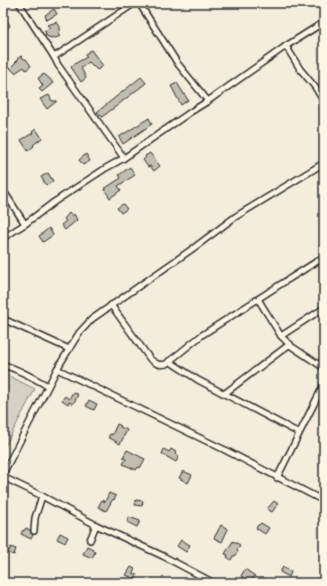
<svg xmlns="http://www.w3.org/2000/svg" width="327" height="586" viewBox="0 0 327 586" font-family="Sriracha,sans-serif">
<rect width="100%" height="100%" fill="#f4edde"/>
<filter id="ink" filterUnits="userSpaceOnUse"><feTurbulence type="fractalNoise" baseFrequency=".025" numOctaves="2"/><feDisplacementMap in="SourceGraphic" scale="8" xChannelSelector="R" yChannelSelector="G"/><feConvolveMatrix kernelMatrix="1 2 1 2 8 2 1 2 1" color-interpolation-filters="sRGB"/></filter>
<g filter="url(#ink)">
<path fill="#d6d1c4" stroke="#807e78" d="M3 373 35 389 3 450Z"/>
<g fill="#c2bdb1" stroke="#2b2b2b">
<path d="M54 9 57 14 47 20 45 15Z"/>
<path d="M3 13 10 26 3 31Z"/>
<path d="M57 22 60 27V31L58 34 60 36 56 38 54 37 52 38 48 37 45 34 46 32 44 31 50 28 47 25Z"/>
<path d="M91 50 103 66 97 70 89 62 81 68 86 78 81 82 71 67 76 63 87 57 85 54Z"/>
<path d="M21 56 24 59H26L31 66 26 70 24 67 15 73 10 68 18 60 17 59Z"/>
<path d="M44 74 50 79 53 83 42 92 39 89 43 86 38 78Z"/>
<path d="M141 77 146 83 119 104 102 117 97 112Z"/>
<path d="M177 83 188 100 181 105 171 86Z"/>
<path d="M49 95 52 101H57L47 109 40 99Z"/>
<path d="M149 118 152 124 123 144 119 137Z"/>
<path d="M36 129 42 138 33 145 34 146 28 151 21 140 33 133 32 132Z"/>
<path d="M150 153 160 166 154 171 150 166 148 167 143 160 146 157 145 156Z"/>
<path d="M86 154 90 161 83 165 79 160Z"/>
<path d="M130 167 135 175 118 186 121 190 110 198 104 189 121 178 119 175Z"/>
<path d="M48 173 53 181 46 185 41 177Z"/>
<path d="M123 204 127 209 121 213 117 208Z"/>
<path d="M69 213 72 216 74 214 77 220 65 230 61 225 66 221 64 219Z"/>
<path d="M49 228 53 235 43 242 39 236Z"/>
<path d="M73 392 78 395 73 404 69 402 68 404 62 400 65 396 69 399Z"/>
<path d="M89 400 97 404 94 410 86 406Z"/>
<path d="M117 424 121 426 120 427 127 430 120 444 108 437 110 434 112 435Z"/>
<path d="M164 449 169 452 171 449 176 452 175 454 179 456 176 462 162 454Z"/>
<path d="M127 450 145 459 140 468 138 467 136 470 123 464 126 459 123 457Z"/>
<path d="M183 471 192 475 188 483 179 478Z"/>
<path d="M109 493 116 496 114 500 113 499 106 511 98 507 102 500 105 502Z"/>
<path d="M136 500 143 501 142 506 135 505Z"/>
<path d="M274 501 278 504 272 512 267 509Z"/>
<path d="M129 517 140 521 137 527 127 522Z"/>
<path d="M261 523 269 528 265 534 256 528 258 525H259Z"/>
<path d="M221 525 228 529 222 542 214 538Z"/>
<path d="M26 528 30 530 31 533 33 535 31 539 21 534 23 530 24 531Z"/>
<path d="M60 533 68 537 65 543 57 539Z"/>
<path d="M181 540 190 545 186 552 177 546Z"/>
<path d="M233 541 240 545 237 550 238 551 235 556H233L231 560 227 557 228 555 225 554Z"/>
<path d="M87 546 93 549 92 550 95 552 92 558 83 554Z"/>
<path d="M11 547 16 549 14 555 8 553Z"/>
<path d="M131 567 135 569 133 573 137 575 135 579 126 575Z"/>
<path d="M283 567 291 572 289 577 280 572Z"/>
<path d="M245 569 255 576 250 583 241 576Z"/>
</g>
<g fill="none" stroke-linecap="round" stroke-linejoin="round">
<g stroke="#2b2b2b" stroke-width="8">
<g id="minor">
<path d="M19 3 54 57 58 65 124 158"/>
<path d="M139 3 178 64 208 101"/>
<path d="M286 46 300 69 315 87 324 102"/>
<path d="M54 57 135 3"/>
<path d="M3 190 25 224"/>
<path d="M3 238 25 224 54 202 106 168 124 158 192 111 208 101 286 46 324 22"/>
<path d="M258 299 281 336 291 346 324 368"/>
<path d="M111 305 150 359C155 363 159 366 166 364L202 335 281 284 316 262 324 258"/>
<path d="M3 319 69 349"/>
<path d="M281 336 324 308"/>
<path d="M169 361 198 380 299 433"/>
<path d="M3 365C17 368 35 379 48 386"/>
<path d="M57 369 223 449 324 501"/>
<path d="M224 394 290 344"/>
<path d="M3 474 57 369 79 333 92 319 195 247 235 217 324 163"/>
<path d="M3 477 42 496 96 525 163 556 214 583"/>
<path d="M277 478 324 384"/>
<path d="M34 531 35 518 42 496"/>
<path d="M90 540 96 525"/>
</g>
</g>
<use href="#minor" stroke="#fcf5e5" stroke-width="5"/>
</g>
</g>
<rect width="327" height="586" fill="none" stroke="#fcf5e5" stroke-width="16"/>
<rect x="8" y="8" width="311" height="570" fill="none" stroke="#2b2b2b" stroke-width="1.5" filter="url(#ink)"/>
</svg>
